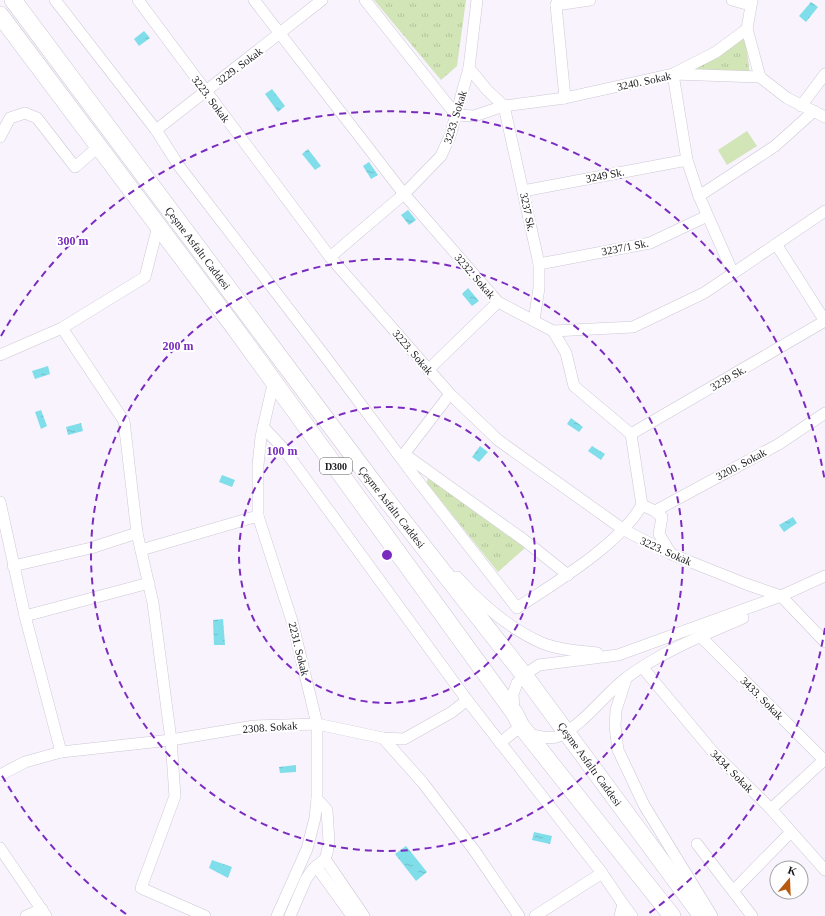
<svg xmlns="http://www.w3.org/2000/svg" width="825" height="916" viewBox="0 0 825 916" font-family="Georgia,serif">
<defs>
<pattern id="grass-tufts" width="24" height="20" patternUnits="userSpaceOnUse"><rect width="24" height="20" fill="#d1e5b6"/><path d="M3 7l-1-3M5 7V3M7 7l1-3M15 17l-1-3M17 17v-4M19 17l1-3" fill="none" stroke="#b3c49c"/></pattern>
<pattern id="water-ripples" width="26" height="14" patternUnits="userSpaceOnUse"><rect width="26" height="14" fill="#80ddea"/><path d="M2 4q2-2 4 0t4 0M15 11q2-2 4 0t4 0" fill="none" stroke="#6ebdc8"/></pattern>
</defs>
<rect width="100%" height="100%" fill="#f8f3fd"/>
<g fill="url(#grass-tufts)">
<path d="M374 0H466L457 66 441 80Z"/>
<path d="M745 34 750 76 683 73C709 62 725 54 745 34Z"/>
<path d="M428 478 525 548 498 572 427 483Z"/>
</g>
<path fill="#d1e5b6" d="M747 131 757 146 727 165 718 150Z"/>
<g fill="url(#water-ripples)">
<path d="M811 2 818 7 806 22 799 16Z"/>
<path d="M144 31 150 38 139 46 134 39Z"/>
<path d="M272 89 285 106 278 112 265 94Z"/>
<path d="M308 149 321 166 315 170 302 154Z"/>
<path d="M369 162 378 175 371 179 363 166Z"/>
<path d="M408 210 416 220 409 225 401 215Z"/>
<path d="M468 288 479 301 472 306 462 294Z"/>
<path d="M48 366 50 374 35 379 32 371Z"/>
<path d="M41 410 47 426 41 429 35 412Z"/>
<path d="M571 418 583 427 579 432 567 424Z"/>
<path d="M81 423 83 431 68 435 66 427Z"/>
<path d="M480 446 488 452 479 462 472 457Z"/>
<path d="M592 446 605 454 601 460 588 451Z"/>
<path d="M222 475 235 480 232 487 219 482Z"/>
<path d="M793 517 797 523 784 532 779 525Z"/>
<path d="M223 619 225 645H214L213 620Z"/>
<path d="M296 765V772L280 773 279 767Z"/>
<path d="M534 832 552 836 550 844 532 840Z"/>
<path d="M406 846 427 872 416 881 395 854Z"/>
<path d="M212 860 232 867 228 878 209 868Z"/>
</g>
<g fill="none" stroke-linecap="round" stroke-linejoin="round">
<g stroke="#cdc8d4" stroke-width="12">
<g id="minor">
<path d="M55 0 156 130 179 166 327 359 415 477 517 608C556 582 619 545 642 505L655 511 662 517 659 534 671 554"/>
<path d="M138 0 330 257 450 394 498 440 624 530 671 554 746 584 781 596 825 642"/>
<path d="M254 0 404 194 498 302 553 331 633 327 704 293 825 211"/>
<path d="M365 0 456 115 474 116 504 106 539 264V288L534 320"/>
<path d="M558 0 556 5 565 98"/>
<path d="M732 0 750 5"/>
<path d="M752 0 747 29 760 77"/>
<path d="M556 5 590 0"/>
<path d="M469 68 487 90 504 106 565 98 673 74 760 77 787 98 825 117"/>
<path d="M801 106 825 74"/>
<path d="M156 130 322 0"/>
<path d="M0 137 10 118 25 113 37 118 75 167 98 147"/>
<path d="M523 191 687 160"/>
<path d="M699 196 687 160 673 74 716 52 747 29"/>
<path d="M776 244 825 321"/>
<path d="M330 257 404 194 441 156 450 136 469 68 477 0"/>
<path d="M539 264 650 243 707 216"/>
<path d="M733 273 699 196 775 146 814 111"/>
<path d="M62 328 124 421 137 533 153 603 171 740 175 796 141 888 205 916"/>
<path d="M553 331 566 353 574 386 631 434 642 505"/>
<path d="M0 355 62 328 145 277 158 226"/>
<path d="M428 370 498 302"/>
<path d="M274 380 261 437 258 465V516L292 621 317 724V799L315 818 307 849 277 916"/>
<path d="M263 427 283 448 467 700 602 873 623 904 620 916"/>
<path d="M631 434 825 321"/>
<path d="M404 454 524 540 568 575"/>
<path d="M401 458 450 394"/>
<path d="M0 502 25 616 61 752"/>
<path d="M655 511 779 444 825 413"/>
<path d="M141 550 258 516"/>
<path d="M13 566 91 548 137 533"/>
<path d="M457 577C480 603 510 629 542 643 559 650 579 651 597 653"/>
<path d="M25 616 149 583"/>
<path d="M700 636 825 761"/>
<path d="M643 668 713 752 771 809 825 870"/>
<path d="M626 679 616 710 615 726 618 750 644 805 712 916"/>
<path d="M514 712 513 694 517 683 524 675 539 665 618 655 781 596 825 576"/>
<path d="M529 734C538 736 550 740 559 736 585 723 603 696 626 678 661 652 703 635 743 618"/>
<path d="M383 738 423 783 474 850 519 916"/>
<path d="M500 743 521 726"/>
<path d="M0 775 25 762 61 752 171 740 254 726 317 724 383 738 404 739 452 712 467 700"/>
<path d="M771 809 825 759"/>
<path d="M697 844 752 916"/>
<path d="M0 848 46 916"/>
<path d="M325 859 364 916"/>
<path d="M316 866 352 916"/>
<path d="M734 890 790 833"/>
<path d="M623 904 632 916"/>
<path d="M26 916 42 909"/>
<path d="M290 916 306 879 313 869 325 859 327 853 329 842 327 810 317 799"/>
<path d="M535 916 602 873"/>
</g>
</g>
<g stroke="#cdc8d4" stroke-width="18">
<g id="highway">
<path d="M13 0 378 489 524 675 702 916"/>
<path d="M0 15 234 327 515 714 521 726 672 916"/>
</g>
</g>
<use href="#minor" stroke="#fff" stroke-width="11"/>
<use href="#highway" stroke="#fff" stroke-width="17"/>
</g>
<g fill="none" stroke="#7b2cbf" stroke-width="2" stroke-dasharray="7 5">
<circle cx="387" cy="555" r="148"/>
<circle cx="387" cy="555" r="296"/>
<path d="M825 628A444 444 0 0 1 648 914M126 914A444 444 0 0 1 1 774M1 336A444 444 0 0 1 825 482"/>
</g>
<g text-anchor="middle" dominant-baseline="central" stroke-width="4" stroke-linejoin="round" paint-order="stroke">
<rect fill="#fff" stroke="#5f5e61" stroke-width="1" x="320" y="458" width="32" height="16" rx="3"/>
<g font-size="10" font-weight="bold" fill="#1b191d">
<text x="336" y="466">D300</text>
</g>
<g font-size="11" fill="#1b191d" stroke="#fff">
<text transform="translate(239 66) rotate(-37)">3229. Sokak</text>
<text transform="translate(644 81) rotate(-12)">3240. Sokak</text>
<text transform="translate(211 99) rotate(53)">3223. Sokak</text>
<text transform="translate(455 117) rotate(-73)">3233. Sokak</text>
<text transform="translate(605 175) rotate(-11)">3249 Sk.</text>
<text transform="translate(528 212) rotate(78)">3237 Sk.</text>
<text transform="translate(625 247) rotate(-11)">3237/1 Sk.</text>
<text transform="translate(198 248) rotate(53)">Çeşme Asfaltı Caddesi</text>
<text transform="translate(475 276) rotate(49)">3232. Sokak</text>
<text transform="translate(413 352) rotate(49)">3223. Sokak</text>
<text transform="translate(728 378) rotate(-30)">3239 Sk.</text>
<text transform="translate(741 464) rotate(-28)">3200. Sokak</text>
<text transform="translate(392 507) rotate(52)">Çeşme Asfaltı Caddesi</text>
<text transform="translate(666 551) rotate(24)">3223. Sokak</text>
<text transform="translate(299 649) rotate(76)">2231. Sokak</text>
<text transform="translate(762 698) rotate(45)">3433. Sokak</text>
<text transform="translate(270 727) rotate(-4)">2308. Sokak</text>
<text transform="translate(590 764) rotate(54)">Çeşme Asfaltı Caddesi</text>
<text transform="translate(732 771) rotate(45)">3434. Sokak</text>
</g>
</g>
<circle cx="387" cy="555" r="6" fill="#7b2cbf" stroke="#fff" stroke-width="2"/>
<g font-size="12" text-anchor="middle" font-weight="bold" fill="#7b2cbf" stroke="#fff" stroke-width="4" stroke-linejoin="round" paint-order="stroke">
<text x="73" y="245">300 m</text>
<text x="178" y="350">200 m</text>
<text x="282" y="455">100 m</text>
</g>
<g transform="translate(789 880) rotate(19)"><circle r="19" fill="#ffffff" stroke="#a4a3a5"/>
<path d="M0-3L7 15L0 10L-7 15Z" fill="#b7590e"/>
<text y="-6" font-size="11" font-weight="bold" text-anchor="middle" fill="#1b191d">K</text>
</g>
</svg>
